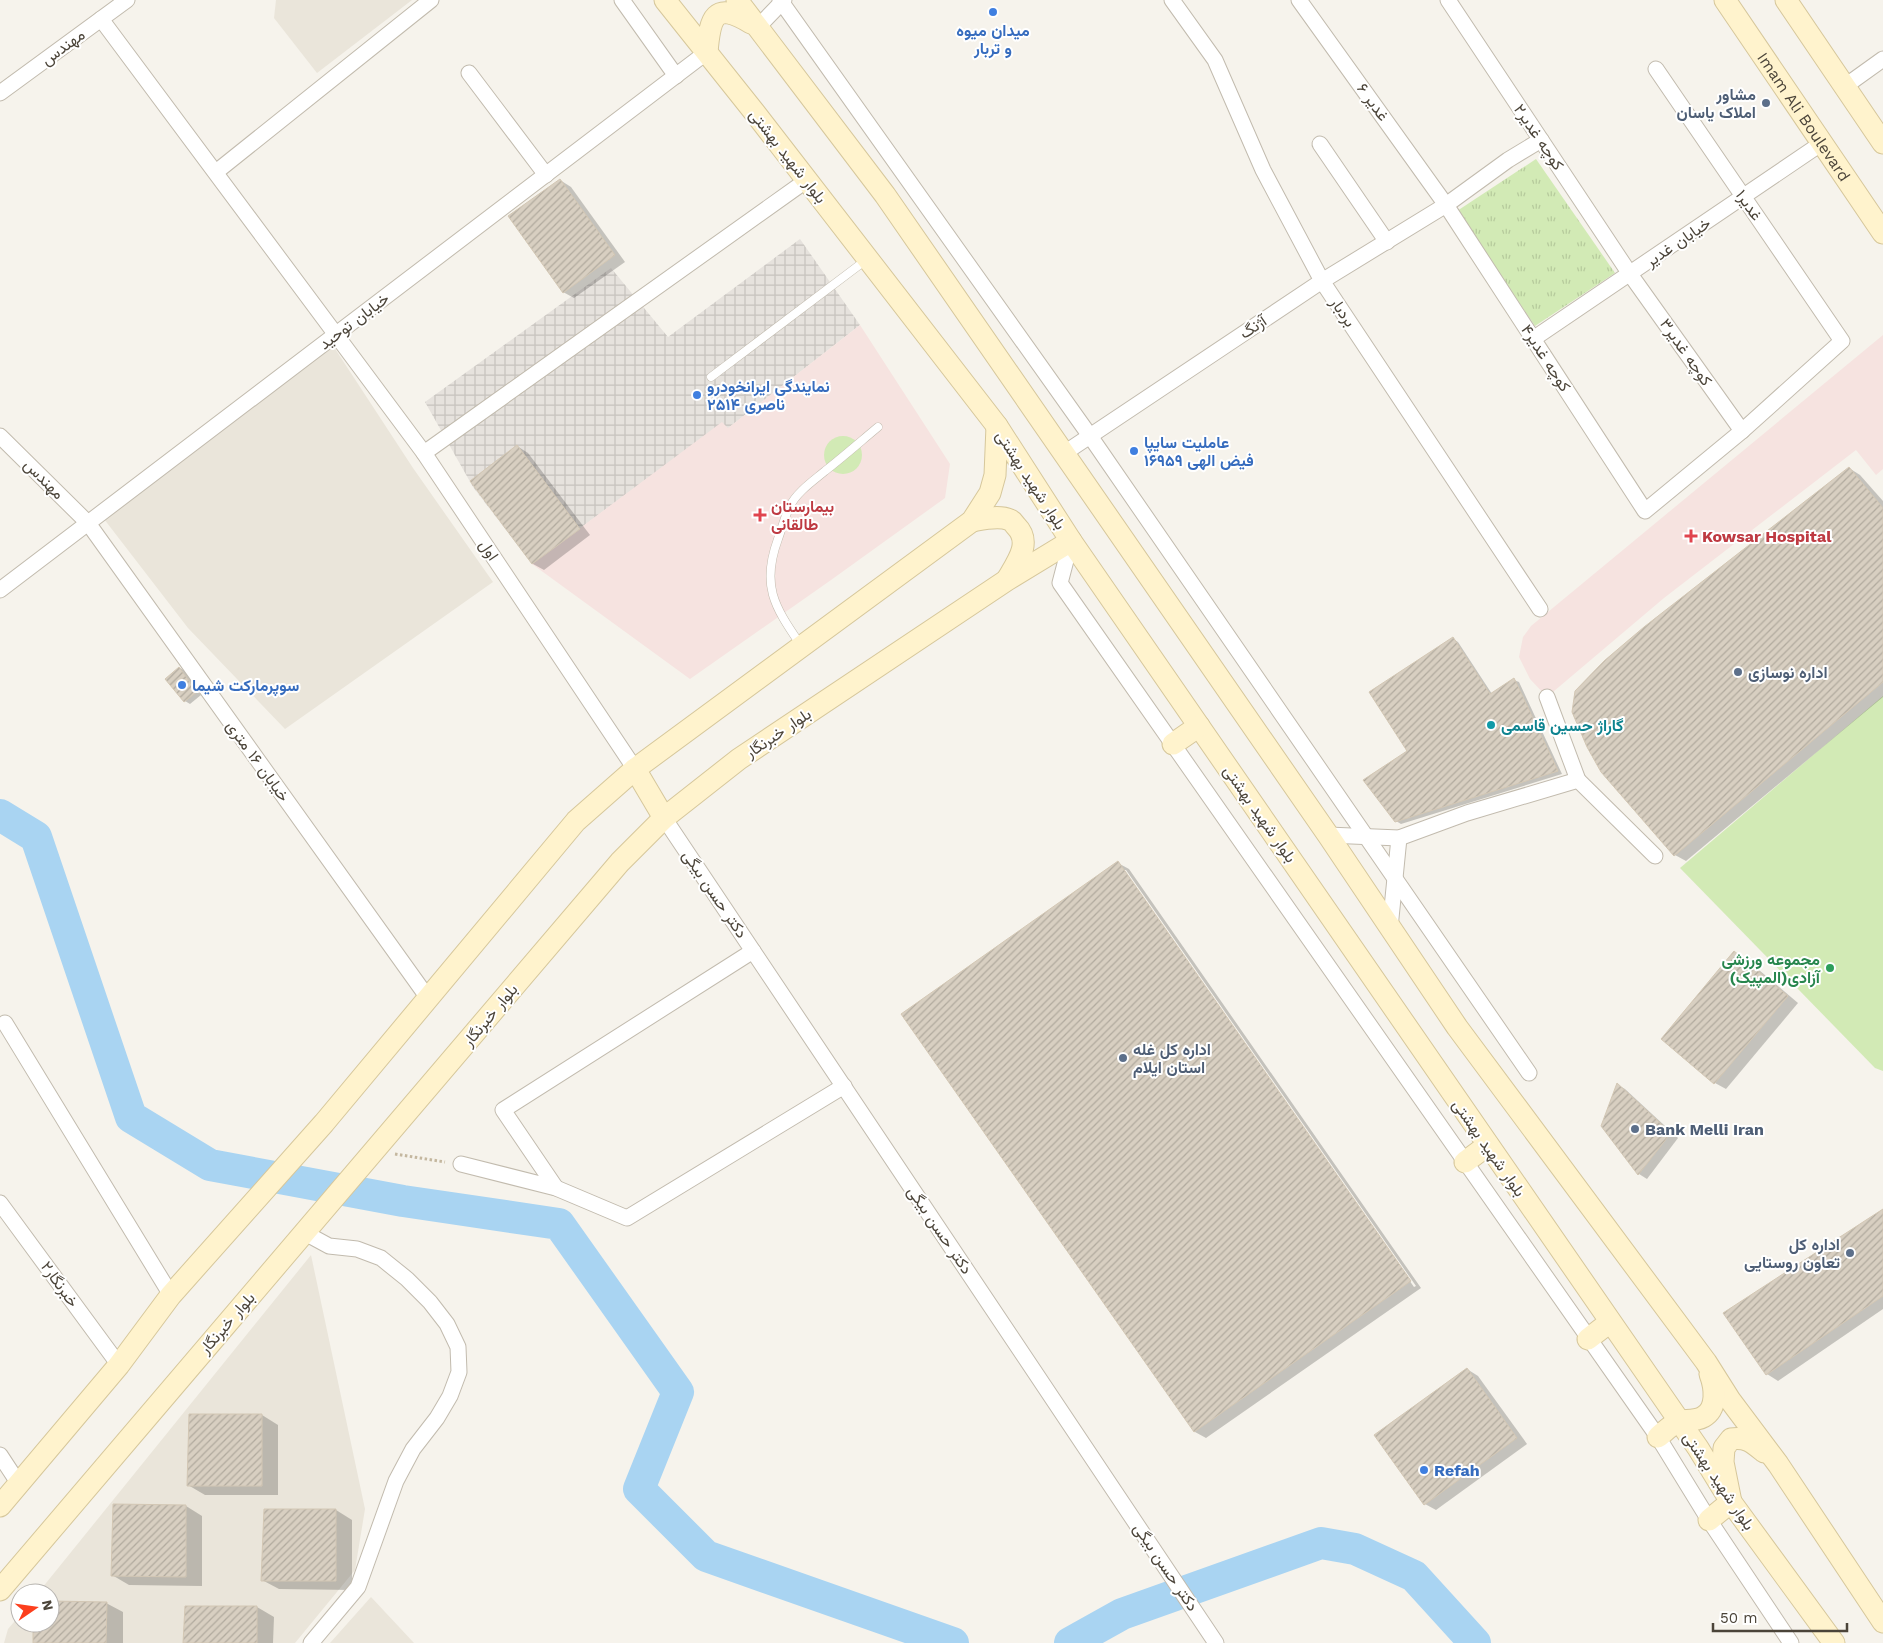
<svg xmlns="http://www.w3.org/2000/svg" width="1883" height="1643" viewBox="0 0 1883 1643" font-family="'Work Sans',Vazirmatn,sans-serif">
<defs>
<pattern id="industrial-grid" width="8" height="8" patternUnits="userSpaceOnUse" patternTransform="scale(1.25)"><rect width="8" height="8" fill="#e6e2dd"/><path d="M0 4h8M4 0v8" fill="none" stroke="#c7c3be"/></pattern>
<pattern id="park-tufts" width="24" height="20" patternUnits="userSpaceOnUse" patternTransform="scale(1.25)"><rect width="24" height="20" fill="#d2eab5"/><path d="M3 7l-1-3M5 7V3M7 7l1-3M15 17l-1-3M17 17v-4M19 17l1-3" fill="none" stroke="#b6ca9c"/></pattern>
<pattern id="building-hatch" width="6" height="6" patternUnits="userSpaceOnUse" patternTransform="scale(1.25)"><rect width="6" height="6" fill="#d8cfc1"/><path d="M-1 1l2-2M0 6l6-6M5 7l2-2" fill="none" stroke="#b1aa9e"/></pattern>
</defs>
<rect width="100%" height="100%" fill="#f6f3ec"/>
<g fill="#eae5da">
<path d="M276 0H412L317 73 274 18Z"/>
<path d="M326 335 413 468 493 582 285 729 188 628 104 519Z"/>
<path d="M311 1255 365 1509 355 1570 295 1643H4L8 1629 20 1615V1623H50V1593H38Z"/>
<path d="M371 1597 414 1643H330Z"/>
</g>
<path fill="url(#industrial-grid)" d="M800 239 860 325 727 429 722 423 532 564 473 487 425 402 611 268 668 337Z"/>
<g fill="#f6e3e0">
<path d="M860 325 950 464 945 498 831 580 690 679 532 564 722 422 728 428Z"/>
<path d="M1883 335V469L1876 475 1856 450 1664 598 1547 697 1530 679 1519 657 1523 637 1531 626Z"/>
</g>
<g fill="#d2eab5">
<circle cx="843" cy="455" r="19"/>
<path d="M1883 696V1071L1875 1068 1680 868Z"/>
</g>
<path fill="url(#park-tufts)" d="M1536 159 1615 273 1535 326 1457 211Z"/>
<g fill="#0003" fill-rule="evenodd">
<path d="M560 180 571 187 625 262 574 298 563 292Z"/>
<path d="M517 446 528 453 590 535 544 570 533 564 471 481Z"/>
<path d="M1849 468 1860 475 1883 501V697L1686 861 1675 855 1602 771Z"/>
<path d="M1453 639 1458 642 1492 694 1514 680 1519 682 1562 774 1401 824 1396 821 1409 751Z"/>
<path d="M180 668 185 671 201 695 190 704 185 701Z"/>
<path d="M1118 863 1129 869 1421 1288 1206 1438 1195 1432 903 1014ZM1123 870H1126L1416 1286 1414 1287Z"/>
<path d="M1735 953 1746 959 1798 1003 1726 1089 1715 1083Z"/>
<path d="M1618 1085 1625 1089 1678 1138 1647 1179 1639 1174 1603 1126Z"/>
<path d="M1883 1211V1309L1778 1381 1767 1374Z"/>
<path d="M1467 1369 1478 1376 1527 1444 1436 1510 1425 1504Z"/>
<path d="M262 1415 278 1425V1495H205L188 1485Z"/>
<path d="M186 1506 202 1516V1586L129 1585 112 1575Z"/>
<path d="M336 1510 352 1520V1590L279 1589 262 1580Z"/>
<path d="M50 1602 106 1603 123 1612V1643H34L35 1623H50Z"/>
<path d="M186 1607H257L274 1617 273 1643H185Z"/>
</g>
<g fill="none" stroke-linecap="round" stroke-linejoin="round">
<g stroke="#a9d4f2" stroke-width="32">
<path d="M0 815 36 837 131 1117 210 1165 403 1201 559 1224 678 1392 639 1489 706 1556 953 1643"/>
<path d="M1070 1643 1122 1614 1321 1543 1355 1549 1414 1576 1475 1643"/>
</g>
</g>
<g fill="url(#building-hatch)" stroke="#d3c7b4">
<path d="M560 179 615 255 563 293 508 216Z"/>
<path d="M517 445 580 529 532 564 470 481Z"/>
<path d="M1849 467 1883 508V682L1674 856 1601 772 1587 747 1572 712 1575 691 1604 661 1644 627Z"/>
<path d="M1453 637 1490 694 1514 678 1558 771 1395 822 1363 780 1407 751 1369 692Z"/>
<path d="M179 667 197 692 184 702 165 679Z"/>
<path d="M1118 861 1411 1281 1194 1432 901 1014Z"/>
<path d="M1734 951 1788 996 1714 1084 1661 1039Z"/>
<path d="M1617 1083 1671 1133 1638 1175 1601 1126Z"/>
<path d="M1883 1209V1296L1766 1375 1723 1313Z"/>
<path d="M1467 1368 1517 1438 1424 1505 1374 1435Z"/>
<path d="M189 1414H262V1486H187Z"/>
<path d="M113 1504 186 1505V1577L111 1576Z"/>
<path d="M264 1509H336V1581H261Z"/>
<path d="M50 1601 107 1602 106 1643H33V1623H50Z"/>
<path d="M185 1606H257V1643H183Z"/>
</g>
<g fill="none" stroke-linecap="round" stroke-linejoin="round">
<g stroke="#c2bbae" stroke-width="9">
<g id="lane">
<path d="M711 377 866 260"/>
<path d="M800 644C774 606 761 585 778 539 782 528 785 516 790 506 797 492 813 481 825 471 843 457 860 442 878 427"/>
</g>
</g>
<g stroke="#c2bbae" stroke-width="17">
<g id="street">
<path d="M622 0 676 76"/>
<path d="M780 0 1090 436 1529 1073"/>
<path d="M1172 0 1215 60 1263 170 1322 281 1540 609"/>
<path d="M1299 0 1446 205 1645 511 1742 431 1842 341 1656 69"/>
<path d="M1448 0 1630 274 1742 431"/>
<path d="M101 19 424 453 635 769"/>
<path d="M757 28 784 0"/>
<path d="M469 73 546 175"/>
<path d="M1844 87 1883 59"/>
<path d="M0 93 127 0"/>
<path d="M1320 144 1387 242"/>
<path d="M216 172 431 0"/>
<path d="M1533 339 1822 143"/>
<path d="M0 436 88 523 428 998"/>
<path d="M424 453 807 180"/>
<path d="M1063 454 1322 281 1446 205 1508 160 1541 140"/>
<path d="M1071 541 1060 583 1658 1437 1709 1520 1791 1643"/>
<path d="M0 590 707 52"/>
<path d="M1547 697 1578 780 1655 856"/>
<path d="M664 818 1216 1643"/>
<path d="M1328 835 1399 838 1467 813 1578 780"/>
<path d="M1390 928 1399 838"/>
<path d="M5 1023 171 1295"/>
<path d="M461 1164 556 1188 627 1218 844 1086"/>
<path d="M556 1188 503 1110 753 951"/>
<path d="M0 1203 119 1365"/>
<path d="M305 1233 329 1246 357 1249 381 1258 407 1279 430 1302 447 1324 458 1347 459 1372 450 1396 437 1418 413 1449 396 1481 358 1587 311 1643"/>
<path d="M0 1455 19 1484"/>
</g>
</g>
<g stroke="#d6c79b" stroke-width="23">
<g id="secondary">
<path d="M665 0 755 113 997 426 1071 541 1698 1448 1731 1502 1834 1643"/>
<path d="M737 0 885 195 1328 835 1457 1027 1706 1362 1730 1400 1778 1464 1883 1622"/>
<path id="s1" d="M1725 0 1883 233"/>
<path d="M1786 0 1883 143"/>
<path d="M707 52C710 18 714 0 751 23"/>
<path d="M972 521C983 519 999 515 1010 520 1013 521 1014 524 1016 526 1032 542 1018 561 1008 578"/>
<path d="M1173 744 1199 726"/>
<path d="M635 769 664 818"/>
<path d="M1465 1162 1488 1145"/>
<path d="M1588 1339 1610 1322"/>
<path d="M1658 1437C1664 1432 1673 1423 1680 1421 1688 1420 1696 1421 1703 1417 1718 1409 1715 1387 1710 1374"/>
<path d="M0 1506 119 1365 171 1295 324 1123 576 821 635 769 972 521 990 493 995 475 997 426"/>
<path d="M1709 1520 1731 1502 1723 1462 1724 1448 1731 1439C1747 1437 1752 1442 1764 1452"/>
<path d="M0 1590 620 862 664 818 739 759 1007 580 1071 541"/>
</g>
</g>
<path stroke="#c4b79f" stroke-width="3" stroke-dasharray="2.5 2.5" stroke-linecap="butt" d="M395 1154 445 1162"/>
<use href="#lane" stroke="#fff" stroke-width="8"/>
<use href="#street" stroke="#fff" stroke-width="15"/>
<use href="#secondary" stroke="#fff3cd" stroke-width="21"/>
</g>
<g fill="#3f7fe0" stroke="#fff" stroke-width="2">
<circle cx="993" cy="12" r="5"/>
<circle cx="697" cy="395" r="5"/>
<circle cx="1134" cy="451" r="5"/>
<circle cx="182" cy="685" r="5"/>
<circle cx="1424" cy="1470" r="5"/>
</g>
<g fill="#5c6f8a" stroke="#fff" stroke-width="2">
<circle cx="1766" cy="103" r="5"/>
<circle cx="1738" cy="672" r="5"/>
<circle cx="1123" cy="1058" r="5"/>
<circle cx="1635" cy="1129" r="5"/>
<circle cx="1850" cy="1253" r="5"/>
</g>
<g fill="#e0444e" stroke="#fff" stroke-width="2">
<path d="M757.5 507.5h5v5h5v5h-5v5h-5v-5h-5v-5h5z"/>
<path d="M1688.5 528.5h5v5h5v5h-5v5h-5v-5h-5v-5h5z"/>
</g>
<circle fill="#0f9aa8" stroke="#fff" stroke-width="2" cx="1491" cy="725" r="5"/>
<circle fill="#2e9e5b" stroke="#fff" stroke-width="2" cx="1830" cy="968" r="5"/>
<g text-anchor="middle" dominant-baseline="central" stroke-width="4" stroke-linejoin="round" paint-order="stroke">
<g font-size="16" font-weight="bold" fill="#366cbe" stroke="#fff" text-anchor="start">
<text x="993" y="30" text-anchor="middle">میدان میوه<tspan x="993" dy="18">و تربار</tspan></text>
<text x="707" y="386">نمایندگی ایرانخودرو<tspan x="707" dy="18">ناصری ۲۵۱۴</tspan></text>
<text x="1144" y="442">عاملیت سایپا<tspan x="1144" dy="18">۱۶۹۵۹ فیض الهی</tspan></text>
<text x="192" y="685">سوپرمارکت شیما</text>
<text x="1434" y="1470">Refah</text>
</g>
<g font-size="16" fill="#4b4439" stroke="#fff">
<text transform="translate(63 47) rotate(-36)">مهندس</text>
<text transform="translate(1373 102) rotate(54)">غدیر ۶</text>
<text stroke="none"><textPath href="#s1" startOffset="141">Imam Ali Boulevard</textPath></text>
<text transform="translate(1539 137) rotate(56)">کوچه غدیر۲</text>
<text transform="translate(788 156) rotate(52)">بلوار شهید بهشتی</text>
<text transform="translate(1749 205) rotate(55)">غدیر۱</text>
<text transform="translate(1678 242) rotate(-34)">خیابان غدیر</text>
<text transform="translate(1343 312) rotate(56)">بردبار</text>
<text transform="translate(354 321) rotate(-37)">خیابان توحید</text>
<text transform="translate(1253 327) rotate(-34)">آژنگ</text>
<text transform="translate(1686 352) rotate(55)">کوچه غدیر۳</text>
<text transform="translate(1546 358) rotate(57)">کوچه غدیر۴</text>
<text transform="translate(44 479) rotate(45)">مهندس</text>
<text transform="translate(1031 480) rotate(57)">بلوار شهید بهشتی</text>
<text transform="translate(489 550) rotate(56)">اول</text>
<text transform="translate(778 733) rotate(-34)">بلوار خبرنگار</text>
<text transform="translate(258 761) rotate(54)">خیابان ۱۶ متری</text>
<text transform="translate(1260 814) rotate(55)">بلوار شهید بهشتی</text>
<text transform="translate(715 894) rotate(56)">دکتر حسن بیگی</text>
<text transform="translate(490 1015) rotate(-50)">بلوار خبرنگار</text>
<text transform="translate(1489 1148) rotate(55)">بلوار شهید بهشتی</text>
<text transform="translate(940 1230) rotate(56)">دکتر حسن بیگی</text>
<text transform="translate(60 1284) rotate(54)">خبرنگار۲</text>
<text transform="translate(227 1323) rotate(-49)">بلوار خبرنگار</text>
<text transform="translate(1719 1481) rotate(56)">بلوار شهید بهشتی</text>
<text transform="translate(1166 1567) rotate(56)">دکتر حسن بیگی</text>
</g>
<g font-size="16" font-weight="bold" fill="#4e5e75" stroke="#fff" text-anchor="start">
<text x="1756" y="94" text-anchor="end">مشاور<tspan x="1756" dy="18">املاک یاسان</tspan></text>
<text x="1748" y="672">اداره نوسازی</text>
<text x="1133" y="1049">اداره کل غله<tspan x="1133" dy="18">استان ایلام</tspan></text>
<text x="1645" y="1129">Bank Melli Iran</text>
<text x="1840" y="1244" text-anchor="end">اداره کل<tspan x="1840" dy="18">تعاون روستایی</tspan></text>
</g>
<g font-size="16" font-weight="bold" fill="#be3a42" stroke="#fff" text-anchor="start">
<text x="771" y="506">بیمارستان<tspan x="771" dy="18">طالقانی</tspan></text>
<text x="1702" y="536">Kowsar Hospital</text>
</g>
<g font-size="16" font-weight="bold" fill="#0d838f" stroke="#fff" text-anchor="start">
<text x="1501" y="725">گاراژ حسین قاسمی</text>
</g>
<g font-size="16" font-weight="bold" fill="#27864d" stroke="#fff" text-anchor="end">
<text x="1820" y="959">مجموعه ورزشی<tspan x="1820" dy="18">آزادی(المپیک)</tspan></text>
</g>
</g>
<g transform="translate(35 1608) rotate(77)"><circle r="24" fill="#ffffff" stroke="#b7b4b0"/>
<path d="M0-4L9 19L0 12L-9 19Z" fill="#fc3f1d"/>
<text y="-8" font-size="14" font-weight="bold" text-anchor="middle" fill="#4b4439">N</text>
</g>
<path d="M1713 1623v8h134v-8" fill="none" stroke="#4b4439" stroke-width="2.5"/>
<text x="1720" y="1623" font-size="15" fill="#4b4439" stroke="#ffffff" stroke-width="4" paint-order="stroke">50 m</text>
</svg>
